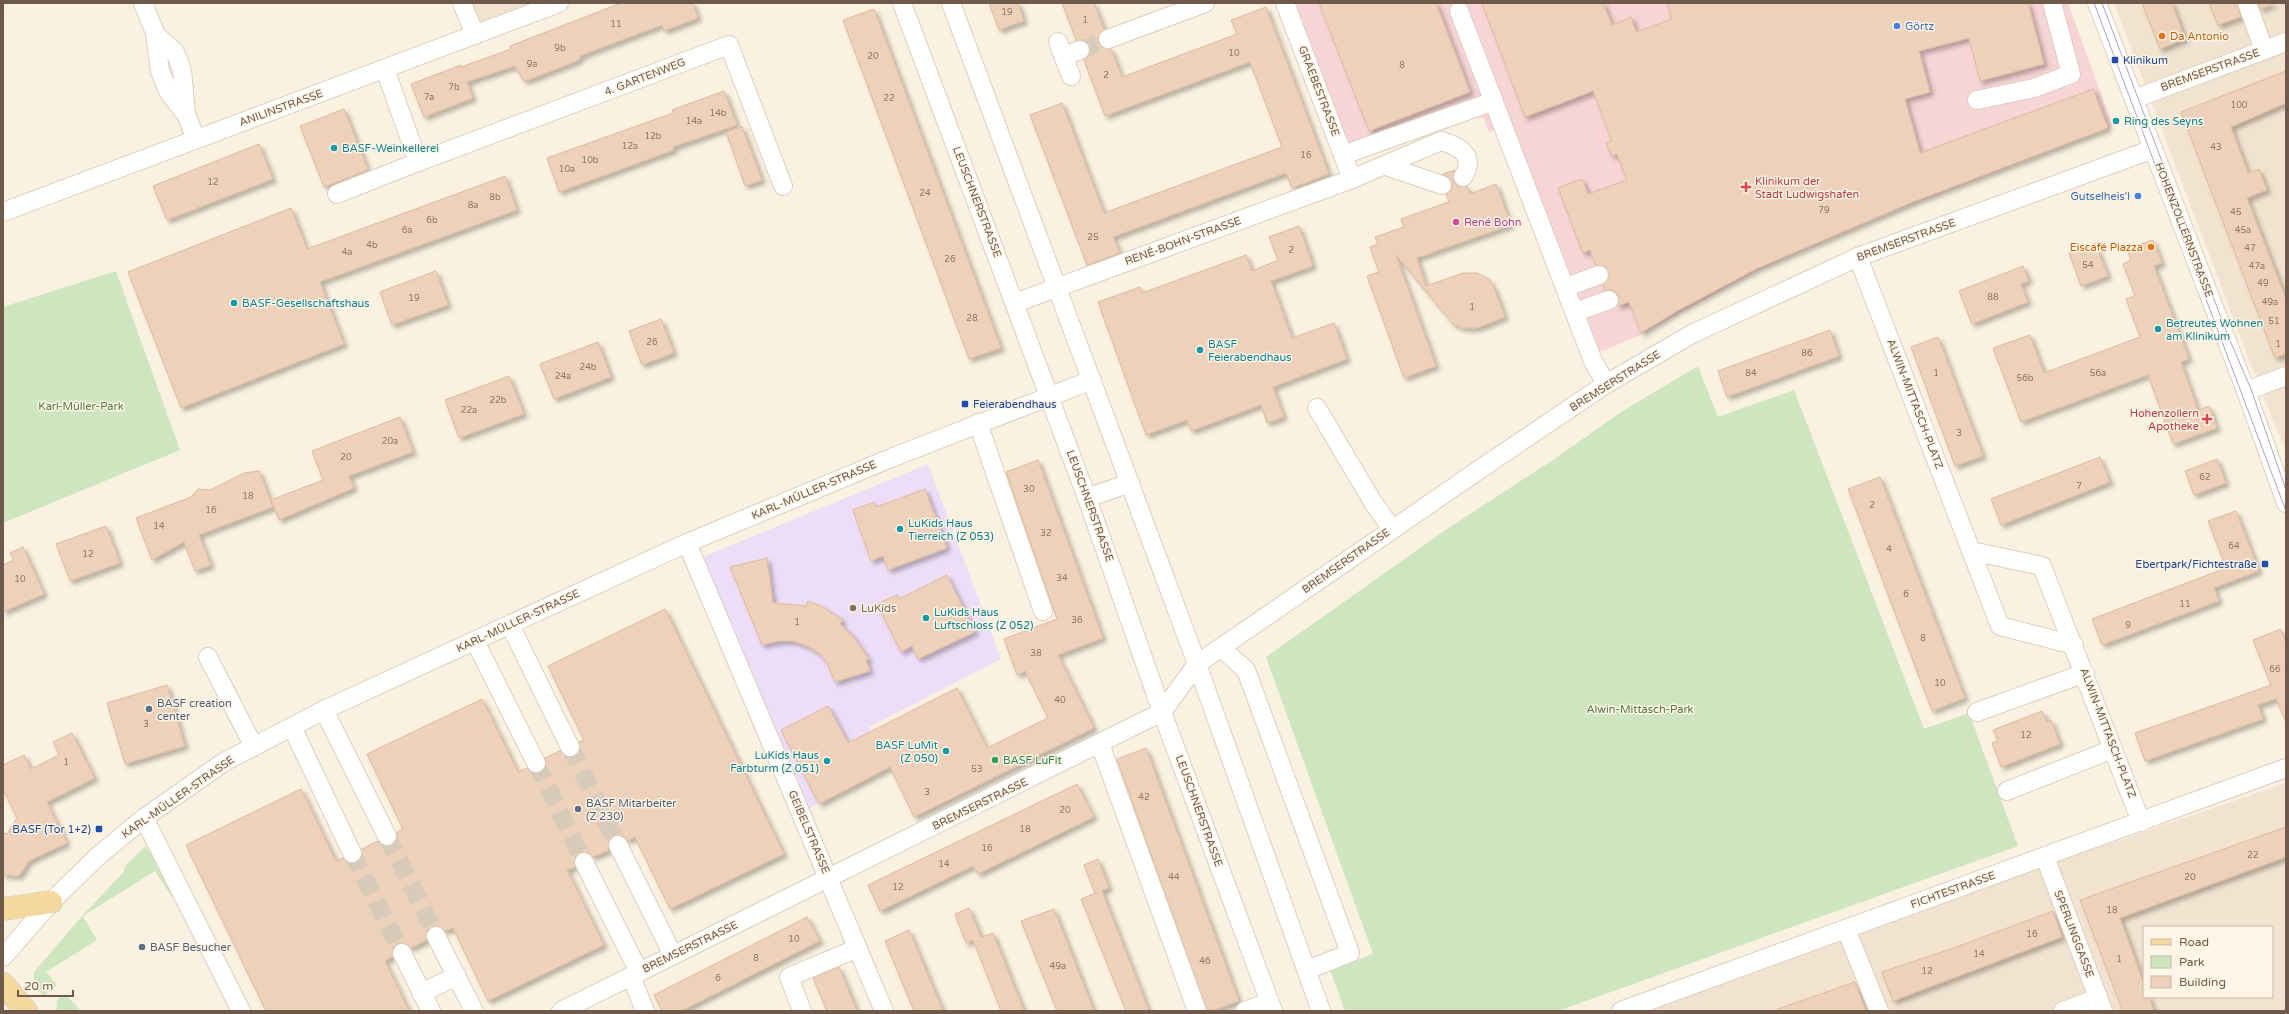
<svg xmlns="http://www.w3.org/2000/svg" width="2289" height="1014" viewBox="0 0 2289 1014" font-family="'Varela Round',sans-serif">
<defs>
<filter id="shadow"><feDropShadow dx="3.5" dy="3.5" stdDeviation="2" flood-color="#0004"/></filter>
</defs>
<rect width="100%" height="100%" fill="#faf1e0"/>
<g fill="#f1e3cf" fill-rule="evenodd">
<path d="M467 3H530L475 25Z"/>
<path d="M2114 3H2286V452L2251 365Z"/>
<path d="M2286 783V1011H1622ZM2144 927H2272V997H2144Z"/>
</g>
<path fill="#eeddf6" d="M928 464 1001 659 869 727 890 767 809 808 703 557Z"/>
<path fill="#f7d4d6" d="M1293 3H2068L2113 127 1889 213 1758 270 1638 336 1600 352 1512 124 1489 132 1483 117 1468 118 1351 161Z"/>
<g fill="#cde6c0">
<path d="M116 271 180 450 3 523V307Z"/>
<path d="M1698 366 1718 417 1794 390 1924 729 1969 713 2018 846 1558 1011H1345L1330 970 1373 954 1266 657 1444 531 1556 458 1621 412Z"/>
<path d="M145 846 170 875 173 899 155 871 83 916 97 940 46 972 57 985 43 996 34 983V972L83 915 123 873 125 866Z"/>
<path d="M65 994 81 1011 56 1010 57 1000Z"/>
</g>
<g fill="#edd1ba" stroke="#dfb99b" filter="url(#shadow)">
<path d="M621 3H693L698 18 664 31 662 25 580 56V59L577 61 526 81 523 80 515 66 467 82 473 98 424 117 411 84 461 65V67L511 49 510 46Z"/>
<path d="M989 3H1018L1024 21 999 30Z"/>
<path d="M1062 3H1094L1104 29 1098 37V43L1102 47 1111 49 1122 77 1237 34 1231 20 1266 7 1329 174 1292 188 1286 173 1113 237 1120 253 1087 265 1030 115 1062 103 1104 213 1282 147 1250 62 1105 116 1084 60 1090 52V46L1082 40H1076Z"/>
<path d="M1319 3H1436L1470 92 1369 131Z"/>
<path d="M1482 3H1603L1612 25 1631 17 1636 32 1672 19 1667 3H2028L2044 64 1980 81 1969 38 1919 51 1930 92 1905 99 1920 153 2093 89 2108 128 1913 202 1756 269 1679 310 1641 333 1629 302 1617 306 1619 297 1616 292 1611 290H1605L1603 285 1609 276 1606 267 1596 265 1590 250 1583 253 1558 188 1582 179 1588 194 1627 180 1617 154 1612 156 1609 150 1606 143 1612 141 1593 91 1525 117Z"/>
<path d="M2142 3H2172L2185 39 2160 49Z"/>
<path d="M2209 3H2237L2241 17 2218 25Z"/>
<path d="M2258 3H2273V4L2260 9Z"/>
<path d="M874 9 1001 348 969 359 843 20Z"/>
<path d="M2286 71V103L2231 127 2248 173 2259 169 2267 190 2247 198 2286 299V354L2275 358 2181 112Z"/>
<path d="M724 91 737 125 673 147 674 150 559 192 547 158 673 113 672 110Z"/>
<path d="M344 109 368 170 324 187 300 126Z"/>
<path d="M742 127 762 180 745 186 726 132Z"/>
<path d="M259 144 273 179 167 220 153 186Z"/>
<path d="M1455 170 1453 177 1454 183 1459 187 1467 186 1470 194 1496 184 1511 225 1417 258 1426 286 1463 273H1477L1488 279 1493 285 1505 317 1477 328H1462L1453 324 1396 255 1436 366 1404 378 1367 276 1379 272 1370 247 1378 244 1375 237 1404 227 1401 219 1449 202 1446 194 1452 189V183L1450 178 1443 174Z"/>
<path d="M505 176 517 210 320 282 344 344 181 408 128 272 291 208 307 249Z"/>
<path d="M1299 226 1313 266 1271 281 1292 338 1334 323 1347 359 1273 387 1284 417 1267 423 1261 405 1191 431 1187 420 1146 435 1098 302 1140 287 1142 293 1246 255 1252 271 1278 260 1269 237Z"/>
<path d="M2153 240 2162 263 2154 266 2189 359 2181 362 2198 410 2209 406 2217 428 2173 444 2148 375 2021 422 1993 348 2030 335 2044 373 2140 337 2126 299 2135 296 2123 264 2131 260 2127 249Z"/>
<path d="M2095 243 2108 276 2081 286 2069 253Z"/>
<path d="M2023 266 2029 281 2021 284 2028 302 1972 324 1959 291Z"/>
<path d="M436 271 448 305 392 325 380 292Z"/>
<path d="M661 319 674 353 642 365 629 331Z"/>
<path d="M1830 330 1839 356 1727 397 1718 371Z"/>
<path d="M1938 337 1983 456 1955 466 1911 347Z"/>
<path d="M598 342 611 377 554 399 540 364Z"/>
<path d="M509 376 524 414 459 438 445 400Z"/>
<path d="M400 417 413 452 349 476 354 488 279 520 271 500 323 480 312 451Z"/>
<path d="M2100 457 2110 482 2001 525 1991 499Z"/>
<path d="M2217 459 2226 483 2194 495 2185 471Z"/>
<path d="M1038 460 1103 638 1058 655 1094 728 914 817 890 767 819 804 781 730 828 706 848 743 957 688 987 748 1048 718 1025 671 1017 675 1004 639 1057 619 1006 472Z"/>
<path d="M259 471 273 507 199 535 211 565 195 571 184 542 152 560 136 518 191 497 198 489 210 490 244 473Z"/>
<path d="M1880 477 1965 698 1932 711 1848 489Z"/>
<path d="M925 489 947 548 888 570 883 556 871 561 853 510 874 502 876 507Z"/>
<path d="M2236 511 2259 571 2214 588 2219 601 2102 645 2092 619 2226 568 2208 521Z"/>
<path d="M106 526 120 563 70 581 56 544Z"/>
<path d="M23 547 44 594 3 612V565L14 560 10 553Z"/>
<path d="M767 558 773 603 806 606 808 601 823 607 843 620 840 624 852 635 869 659 866 660 870 671 835 682 827 663 819 653 807 646 793 641H778L762 645 730 567Z"/>
<path d="M947 575 975 632 918 659 912 646 901 652 877 604 897 595 899 599Z"/>
<path d="M665 609 784 854 670 909 635 837 628 841 623 836 614 835 609 840V850L593 857 589 853 580 852 575 857V867L567 870 604 945 488 1001 453 928 445 931 436 926 427 930V940L411 948 403 943 397 944 393 948 392 957 385 961 409 1011H266L186 845 301 789 336 861 343 858 351 863 357 862 362 854V849L378 841 382 845 391 846 396 841 397 832 403 829 367 754 482 699 518 772 527 768 531 772 540 773 545 768V758L560 751 565 756 574 757 579 752V742L584 740 548 666Z"/>
<path d="M2281 629 2286 643V722L2276 699 2258 705 2263 719 2145 761 2135 733 2271 685 2253 640Z"/>
<path d="M167 685 185 746 125 764 107 703Z"/>
<path d="M2042 711 2047 722 2051 720 2060 744 2001 767 1992 743 1998 741 1993 730Z"/>
<path d="M72 733 95 778 47 802 67 843 29 861 19 876 3 875V833L7 834 17 818 3 789V765L24 755 31 769 59 755 53 742Z"/>
<path d="M1146 748 1239 1001 1212 1011H1207L1117 759Z"/>
<path d="M1077 784 1094 817 978 874 973 866 880 911 868 885Z"/>
<path d="M2286 827V857L2120 918 2144 984V997H2149L2154 1011H2123L2080 900Z"/>
<path d="M1098 859 1109 888 1102 891 1149 1011H1126L1081 899 1098 892 1095 893 1084 865Z"/>
<path d="M969 908 981 937 993 933 1024 1011H1001L973 940 966 943 955 914Z"/>
<path d="M1054 909 1094 1011H1057L1021 921Z"/>
<path d="M2053 911 2062 937 1893 1001 1882 972 1948 950Z"/>
<path d="M807 917 820 941 681 1011H662L654 995Z"/>
<path d="M909 930 943 1011H914L885 941Z"/>
<path d="M839 967 857 1011H827L813 978Z"/>
<path d="M1855 982 1866 1011H1779L1778 1009Z"/>
</g>
<g fill="none" stroke-linecap="round" stroke-linejoin="round">
<g stroke="#d7cbba" stroke-width="18" stroke-dasharray="18 9" stroke-linecap="butt">
<path d="M1080 50 1108 39"/>
<path d="M570 747 618 845"/>
<path d="M536 763 584 862"/>
<path d="M387 836 436 936"/>
<path d="M352 853 402 953"/>
</g>
<g stroke="#ddcebd" stroke-width="20">
<g id="minor">
<path d="M143 3 160 45"/>
<path d="M462 3 475 35"/>
<path d="M902 3 1087 498 1162 712 1273 1011"/>
<path d="M951 3 1197 664 1321 1011"/>
<path d="M1285 3 1352 179"/>
<path d="M2097 3 2246 391 2286 503"/>
<path d="M2247 3 2264 50"/>
<path d="M1459 11 1593 361 1606 384"/>
<path d="M155 34 175 52 182 70 186 114 196 139"/>
<path d="M155 34 160 71 169 93 186 114"/>
<path d="M1108 39 1205 3"/>
<path d="M1058 42 1071 76"/>
<path d="M1063 56 1080 50"/>
<path d="M385 69 418 162 729 45 783 186"/>
<path d="M2134 99 2286 42"/>
<path d="M1977 100 2034 88 2071 74 2052 3"/>
<path d="M1343 155 1494 101"/>
<path d="M1386 166 1442 185"/>
<path d="M337 194 418 162"/>
<path d="M3 212 559 3"/>
<path d="M1858 257 2000 626 2074 645"/>
<path d="M1566 287 1599 275"/>
<path d="M1015 303 1352 179 1441 141C1460 146 1476 156 1463 177"/>
<path d="M1575 312 1609 300"/>
<path d="M2246 391 2286 376"/>
<path d="M1317 408 1374 504 1392 529"/>
<path d="M978 423 1043 611"/>
<path d="M1087 498 1130 483"/>
<path d="M687 543 884 1011"/>
<path d="M1971 551 2042 566 2141 822"/>
<path d="M510 625 570 747"/>
<path d="M475 641 536 763"/>
<path d="M1221 648 1246 670 1350 953 1307 970"/>
<path d="M208 657 254 747"/>
<path d="M324 710 387 836"/>
<path d="M1977 712 2085 673"/>
<path d="M292 727 352 853"/>
<path d="M1100 744 1197 1011"/>
<path d="M2007 791 2113 749"/>
<path d="M144 818 241 1011"/>
<path d="M618 845 673 955"/>
<path d="M2045 857 2103 1011"/>
<path d="M584 862 639 972"/>
<path d="M1846 929 1879 1011"/>
<path d="M436 936 474 1011"/>
<path d="M402 953 431 1011"/>
<path d="M3 957 51 902 98 856 144 818 224 762 324 710 687 543 891 458 1092 380"/>
<path d="M631 976 645 1011"/>
<path d="M421 993 457 976"/>
<path d="M561 1011 1162 712 1197 664 1489 463 1606 384 1692 334 1858 257 2153 149"/>
<path d="M802 1011 789 977 858 948"/>
<path d="M1245 1011 1269 1002"/>
<path d="M1621 1011 2286 768"/>
<path d="M2063 1011 2098 998"/>
</g>
</g>
<g stroke="#dad4d0" stroke-width="24">
<g id="major">
<path d="M3 909 51 902"/>
<path d="M3 984 26 1011"/>
</g>
</g>
<use href="#minor" stroke="#fff" stroke-width="18"/>
<use href="#major" stroke="#f5d99c" stroke-width="22"/>
<g stroke="#b4a1c1" stroke-width="1">
<path d="M2094 3 2286 511"/>
<path d="M2102 3 2228 336 2251 389 2286 490"/>
</g>
</g>
<g fill="#3f7fe0" stroke="#fef5e6" stroke-width="1.5">
<circle cx="1897" cy="26" r="4"/>
<circle cx="2138" cy="196" r="4"/>
</g>
<g fill="#e8710a" stroke="#fef5e6" stroke-width="1.5">
<circle cx="2162" cy="36" r="4"/>
<circle cx="2151" cy="247" r="4"/>
</g>
<g fill="#1a4fb4" stroke="#fef5e6" stroke-width="1.5">
<rect x="2111" y="56" width="8" height="8" rx="2"/>
<rect x="961" y="400" width="8" height="8" rx="2"/>
<rect x="2261" y="560" width="8" height="8" rx="2"/>
<rect x="95" y="825" width="8" height="8" rx="2"/>
</g>
<g fill="#0f9aa8" stroke="#fef5e6" stroke-width="1.5">
<circle cx="2116" cy="121" r="4"/>
<circle cx="334" cy="148" r="4"/>
<circle cx="234" cy="303" r="4"/>
<circle cx="2158" cy="329" r="4"/>
<circle cx="1200" cy="350" r="4"/>
<circle cx="900" cy="529" r="4"/>
<circle cx="926" cy="618" r="4"/>
<circle cx="946" cy="751" r="4"/>
<circle cx="827" cy="761" r="4"/>
</g>
<g fill="#e0444e" stroke="#fef5e6" stroke-width="1.5">
<path d="M1744 181h4v4h4v4h-4v4h-4v-4h-4v-4h4z"/>
<path d="M2205 413h4v4h4v4h-4v4h-4v-4h-4v-4h4z"/>
</g>
<circle fill="#d1479c" stroke="#fef5e6" stroke-width="1.5" cx="1456" cy="222" r="4"/>
<circle fill="#8d6e63" stroke="#fef5e6" stroke-width="1.5" cx="853" cy="608" r="4"/>
<g fill="#5c6f8a" stroke="#fef5e6" stroke-width="1.5">
<circle cx="149" cy="709" r="4"/>
<circle cx="578" cy="809" r="4"/>
<circle cx="142" cy="947" r="4"/>
</g>
<circle fill="#2e9e5b" stroke="#fef5e6" stroke-width="1.5" cx="995" cy="760" r="4"/>
<g text-anchor="middle" dominant-baseline="central" stroke-width="3" stroke-linejoin="round" paint-order="stroke">
<g font-size="9" fill="#8e7766">
<text x="1007" y="12">19</text>
<text x="1085" y="20">1</text>
<text x="616" y="24">11</text>
<text x="560" y="48">9b</text>
<text x="1234" y="53">10</text>
<text x="873" y="56">20</text>
<text x="532" y="64">9a</text>
<text x="1402" y="65">8</text>
<text x="1106" y="75">2</text>
<text x="454" y="87">7b</text>
<text x="429" y="97">7a</text>
<text x="889" y="98">22</text>
<text x="2239" y="105">100</text>
<text x="718" y="113">14b</text>
<text x="694" y="121">14a</text>
<text x="653" y="136">12b</text>
<text x="630" y="146">12a</text>
<text x="2216" y="147">43</text>
<text x="1306" y="155">16</text>
<text x="590" y="160">10b</text>
<text x="567" y="169">10a</text>
<text x="213" y="182">12</text>
<text x="925" y="193">24</text>
<text x="495" y="197">8b</text>
<text x="473" y="205">8a</text>
<text x="1824" y="210">79</text>
<text x="2236" y="212">45</text>
<text x="432" y="220">6b</text>
<text x="407" y="230">6a</text>
<text x="2243" y="230">45a</text>
<text x="1093" y="237">25</text>
<text x="372" y="245">4b</text>
<text x="2250" y="248">47</text>
<text x="1291" y="250">2</text>
<text x="347" y="252">4a</text>
<text x="950" y="259">26</text>
<text x="2088" y="265">54</text>
<text x="2257" y="266">47a</text>
<text x="2263" y="283">49</text>
<text x="1993" y="297">88</text>
<text x="414" y="298">19</text>
<text x="2270" y="302">49a</text>
<text x="1472" y="307">1</text>
<text x="972" y="318">28</text>
<text x="2274" y="321">51</text>
<text x="652" y="342">26</text>
<text x="2278" y="344">1</text>
<text x="1807" y="353">86</text>
<text x="588" y="367">24b</text>
<text x="1751" y="373">84</text>
<text x="1936" y="373">1</text>
<text x="2098" y="373">56a</text>
<text x="563" y="376">24a</text>
<text x="2025" y="378">56b</text>
<text x="498" y="400">22b</text>
<text x="469" y="410">22a</text>
<text x="1959" y="433">3</text>
<text x="390" y="441">20a</text>
<text x="346" y="457">20</text>
<text x="2205" y="477">62</text>
<text x="2079" y="486">7</text>
<text x="1029" y="489">30</text>
<text x="248" y="496">18</text>
<text x="1872" y="505">2</text>
<text x="211" y="510">16</text>
<text x="159" y="526">14</text>
<text x="1046" y="533">32</text>
<text x="2234" y="546">64</text>
<text x="1889" y="549">4</text>
<text x="88" y="554">12</text>
<text x="1062" y="578">34</text>
<text x="20" y="579">10</text>
<text x="1906" y="594">6</text>
<text x="2185" y="604">11</text>
<text x="1077" y="620">36</text>
<text x="797" y="622">1</text>
<text x="2128" y="625">9</text>
<text x="1923" y="638">8</text>
<text x="1036" y="653">38</text>
<text x="2275" y="669">66</text>
<text x="1940" y="683">10</text>
<text x="1060" y="700">40</text>
<text x="146" y="724">3</text>
<text x="2026" y="735">12</text>
<text x="66" y="762">1</text>
<text x="977" y="769">53</text>
<text x="927" y="792">3</text>
<text x="1144" y="797">42</text>
<text x="1065" y="810">20</text>
<text x="1025" y="829">18</text>
<text x="987" y="848">16</text>
<text x="2253" y="855">22</text>
<text x="944" y="864">14</text>
<text x="1174" y="877">44</text>
<text x="2190" y="877">20</text>
<text x="898" y="887">12</text>
<text x="2112" y="910">18</text>
<text x="2032" y="934">16</text>
<text x="794" y="939">10</text>
<text x="1979" y="954">14</text>
<text x="756" y="958">8</text>
<text x="2119" y="959">1</text>
<text x="1205" y="961">46</text>
<text x="1058" y="966">49a</text>
<text x="1927" y="971">12</text>
<text x="718" y="978">6</text>
</g>
<g font-size="11" fill="#366cbe" stroke="#fef5e6" text-anchor="start">
<text x="1905" y="26">Görtz</text>
<text x="2130" y="196" text-anchor="end">Gutselheis'l</text>
</g>
<g font-size="11" fill="#c56008" stroke="#fef5e6" text-anchor="start">
<text x="2170" y="36">Da Antonio</text>
<text x="2143" y="247" text-anchor="end">Eiscafé Piazza</text>
</g>
<g font-size="11" fill="#164399" stroke="#fef5e6" text-anchor="start">
<text x="2123" y="60">Klinikum</text>
<text x="973" y="404">Feierabendhaus</text>
<text x="2257" y="564" text-anchor="end">Ebertpark/Fichtestraße</text>
<text x="91" y="829" text-anchor="end">BASF (Tor 1+2)</text>
</g>
<g font-size="11" fill="#6f594a" stroke="#fef5e6">
<text transform="translate(2210 70) rotate(-20)">BREMSERSTRASSE</text>
<text transform="translate(645 77) rotate(-21)">4. GARTENWEG</text>
<text transform="translate(1319 91) rotate(69)">GRAEBESTRASSE</text>
<text transform="translate(281 108) rotate(-20)">ANILINSTRASSE</text>
<text transform="translate(977 202) rotate(69)">LEUSCHNERSTRASSE</text>
<text transform="translate(2184 230) rotate(69)">HOHENZOLLERNSTRASSE</text>
<text transform="translate(1906 240) rotate(-20)">BREMSERSTRASSE</text>
<text transform="translate(1183 241) rotate(-20)">RENÉ-BOHN-STRASSE</text>
<text transform="translate(1615 381) rotate(-32)">BREMSERSTRASSE</text>
<text transform="translate(1915 404) rotate(69)">ALWIN-MITTASCH-PLATZ</text>
<text transform="translate(814 490) rotate(-23)">KARL-MÜLLER-STRASSE</text>
<text transform="translate(1090 506) rotate(70)">LEUSCHNERSTRASSE</text>
<text transform="translate(1346 561) rotate(-35)">BREMSERSTRASSE</text>
<text transform="translate(518 621) rotate(-25)">KARL-MÜLLER-STRASSE</text>
<text transform="translate(2108 733) rotate(69)">ALWIN-MITTASCH-PLATZ</text>
<text transform="translate(178 797) rotate(-35)">KARL-MÜLLER-STRASSE</text>
<text transform="translate(980 804) rotate(-26)">BREMSERSTRASSE</text>
<text transform="translate(1199 811) rotate(70)">LEUSCHNERSTRASSE</text>
<text transform="translate(809 832) rotate(67)">GEIBELSTRASSE</text>
<text transform="translate(1953 890) rotate(-20)">FICHTESTRASSE</text>
<text transform="translate(2074 934) rotate(69)">SPERLINGGASSE</text>
<text transform="translate(690 947) rotate(-26)">BREMSERSTRASSE</text>
</g>
<g font-size="11" fill="#0d838f" stroke="#fef5e6" text-anchor="start">
<text x="2124" y="121">Ring des Seyns</text>
<text x="342" y="148">BASF-Weinkellerei</text>
<text x="242" y="303">BASF-Gesellschaftshaus</text>
<text x="2166" y="323">Betreutes Wohnen<tspan x="2166" dy="13">am Klinikum</tspan></text>
<text x="1208" y="344">BASF<tspan x="1208" dy="13">Feierabendhaus</tspan></text>
<text x="908" y="523">LuKids Haus<tspan x="908" dy="13">Tierreich (Z 053)</tspan></text>
<text x="934" y="612">LuKids Haus<tspan x="934" dy="13">Luftschloss (Z 052)</tspan></text>
<text x="938" y="745" text-anchor="end">BASF LuMit<tspan x="938" dy="13">(Z 050)</tspan></text>
<text x="819" y="755" text-anchor="end">LuKids Haus<tspan x="819" dy="13">Farbturm (Z 051)</tspan></text>
</g>
<g font-size="11" fill="#be3a42" stroke="#fef5e6" text-anchor="start">
<text x="1755" y="181">Klinikum der<tspan x="1755" dy="13">Stadt Ludwigshafen</tspan></text>
<text x="2199" y="413" text-anchor="end">Hohenzollern<tspan x="2199" dy="13">Apotheke</tspan></text>
</g>
<g font-size="11" fill="#b23c85" stroke="#fef5e6" text-anchor="start">
<text x="1464" y="222">René Bohn</text>
</g>
<g font-size="11" fill="#527a45" stroke="#fef5e6">
<text x="81" y="406">Karl-Müller-Park</text>
<text x="1640" y="709">Alwin-Mittasch-Park</text>
</g>
<g font-size="11" fill="#785e54" stroke="#fef5e6" text-anchor="start">
<text x="861" y="608">LuKids</text>
</g>
<g font-size="11" fill="#4e5e75" stroke="#fef5e6" text-anchor="start">
<text x="157" y="703">BASF creation<tspan x="157" dy="13">center</tspan></text>
<text x="586" y="803">BASF Mitarbeiter<tspan x="586" dy="13">(Z 230)</tspan></text>
<text x="150" y="947">BASF Besucher</text>
</g>
<g font-size="11" fill="#27864d" stroke="#fef5e6" text-anchor="start">
<text x="1003" y="760">BASF LuFit</text>
</g>
</g>
<rect width="2289" height="1014" fill="none" stroke="#6f594a" stroke-width="8"/>
<rect x="2143" y="926" width="130" height="72" fill="#fef5e6" stroke="#c5b7a8"/>
<rect x="2151" y="939" width="20" height="6" fill="#f5d99c" stroke="#c5b7a8"/>
<text x="2179" y="946" font-size="12" fill="#6f594a">Road</text>
<rect x="2151" y="956" width="20" height="12" fill="#cde6c0" stroke="#c5b7a8"/>
<text x="2179" y="966" font-size="12" fill="#6f594a">Park</text>
<rect x="2151" y="976" width="20" height="12" fill="#edd1ba" stroke="#c5b7a8"/>
<text x="2179" y="986" font-size="12" fill="#6f594a">Building</text>
<path d="M18 990v6h55v-6" fill="none" stroke="#6f594a" stroke-width="2"/>
<text x="24" y="990" font-size="12" fill="#6f594a" stroke="#fef5e6" stroke-width="3" paint-order="stroke">20 m</text>
</svg>
